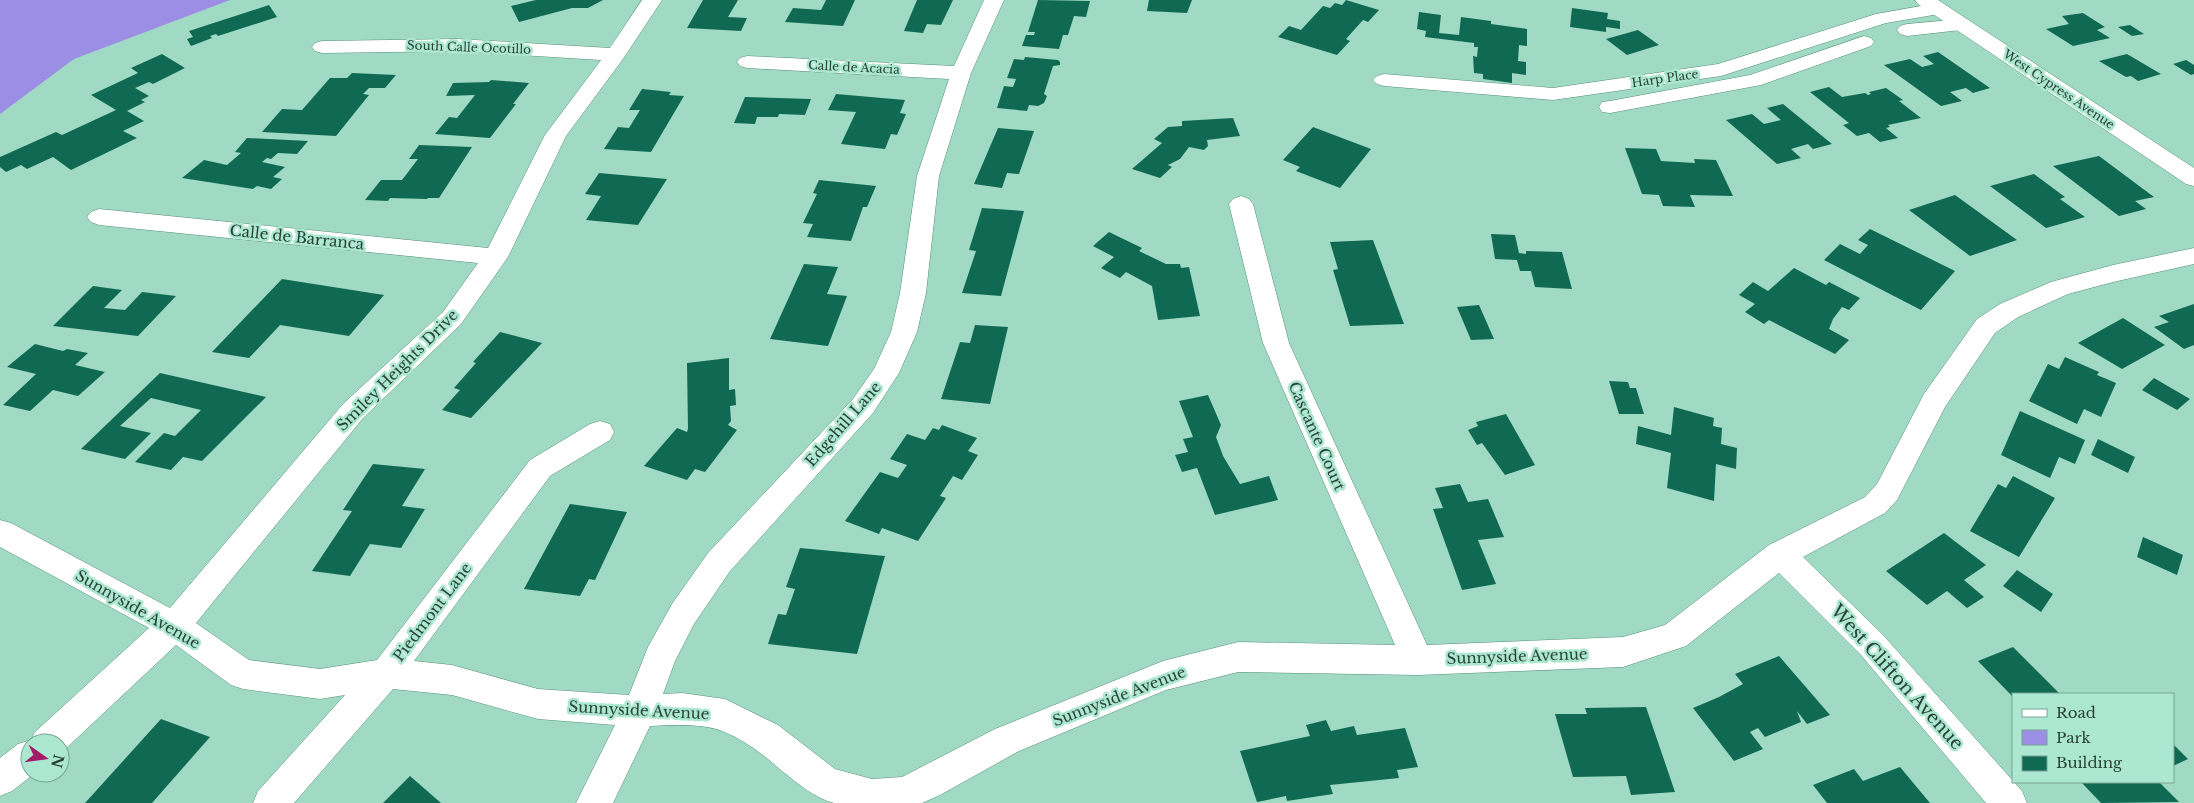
<svg xmlns="http://www.w3.org/2000/svg" width="2194" height="803" viewBox="0 0 2194 803" font-family="'Libre Baskerville',serif">
<rect width="100%" height="100%" fill="#a0dac5"/>
<path fill="#9d8ee5" d="M0 0H230L74 59 0 114Z"/>
<g fill="#106953">
<path d="M536 0H603L588 8H572L519 22 511 6Z"/>
<path d="M703 0H738L728 17 747 18 741 31 687 28Z"/>
<path d="M826 0H855L843 26 785 22 793 8 821 10Z"/>
<path d="M917 0H953L941 25 927 24 923 33 904 31Z"/>
<path d="M1038 0 1090 1 1086 17 1074 16 1068 35H1063L1059 49 1022 46 1026 35H1034L1035 32H1028Z"/>
<path d="M1149 0H1192L1187 13 1147 11Z"/>
<path d="M1346 0 1379 10 1368 22 1363 20 1346 39 1350 41 1337 55 1278 37 1289 26 1301 30 1323 6 1330 8 1335 3 1342 5Z"/>
<path d="M269 5 277 17 218 36 216 34 210 36 212 38 191 46 187 39 193 37 189 31Z"/>
<path d="M1572 8 1608 13 1607 19 1620 21V29L1606 27V32L1570 27Z"/>
<path d="M1419 12 1441 15 1439 33 1459 35 1461 17 1491 21V24L1527 29V46L1519 45 1518 61 1526 62V75L1512 73V83L1483 79V74L1474 73 1473 56 1477 57 1478 47H1474V43L1425 37 1426 31 1417 29Z"/>
<path d="M2083 13 2105 27 2097 30 2110 38 2073 46 2046 29 2069 24 2062 16Z"/>
<path d="M2130 25 2144 34 2132 36 2118 27Z"/>
<path d="M1638 30 1659 45 1627 55 1606 39Z"/>
<path d="M1938 52 1990 88 1973 93 1966 88 1950 92 1962 101 1941 106 1884 65 1910 59 1922 67 1934 64 1923 56Z"/>
<path d="M162 54 185 68 153 84 149 82 135 88 149 96 141 100 145 102 127 111 144 121 123 131 137 138 71 170 53 157 27 169 21 165 6 172 0 167V157L56 132 62 135 116 110 91 95 138 73 131 68Z"/>
<path d="M2127 54 2161 74 2138 81 2131 76 2126 77 2099 61Z"/>
<path d="M1025 57 1058 60 1060 62V65L1053 66 1044 94 1047 96 1044 103 1038 106 1029 105 1027 111 997 108 1004 86 1013 87 1016 79 1007 78 1014 59 1024 60Z"/>
<path d="M2186 60 2194 65V74L2191 75 2173 64Z"/>
<path d="M352 73 396 75 385 88H369L363 94 369 95 336 136 262 132 282 109 302 110 330 78H347Z"/>
<path d="M491 80 529 83 513 104H516L490 138 435 134 449 117 457 118 475 95 446 96 453 83 489 82Z"/>
<path d="M1829 87 1842 97 1865 93 1868 95 1871 94 1869 92 1886 88 1903 100 1899 101 1921 118 1888 125 1890 127 1886 128 1898 138 1880 142 1869 133 1857 136 1843 125 1849 123 1810 92Z"/>
<path d="M642 89 671 92 669 95 684 96 651 152 604 149 618 127 629 128 640 110H629Z"/>
<path d="M836 94 905 100 900 113 906 114 897 135 891 134 885 149 841 144 856 112 828 110Z"/>
<path d="M745 97 811 99 805 115 779 114 778 117H757L755 124 734 123Z"/>
<path d="M1783 104 1832 144 1813 149 1808 144 1791 149 1801 158 1777 164 1726 120 1752 114 1764 124 1781 120 1767 108Z"/>
<path d="M1233 118 1240 136 1207 140 1208 146 1204 150 1189 147 1180 159 1168 165 1172 167 1160 178 1132 169 1162 143 1154 139 1168 127 1182 126V121Z"/>
<path d="M1313 127 1371 149 1340 188 1296 171 1300 167 1283 160Z"/>
<path d="M998 128 1034 131 1019 174 1007 173 1002 188 974 184Z"/>
<path d="M247 138 308 141 297 154 278 153 271 159 267 158 262 162 285 167 273 177 282 179 271 189 257 186 253 189 182 178 204 160 227 165 241 153 235 152Z"/>
<path d="M419 145 472 147 439 198H428L427 199 390 198 388 201 365 200 381 180H402L418 159H409Z"/>
<path d="M1625 148 1656 149 1661 161 1695 163 1694 159 1716 160 1733 196 1690 195 1695 207 1663 206 1659 195 1642 194Z"/>
<path d="M2099 156 2154 197 2135 201 2146 209 2119 216 2053 166Z"/>
<path d="M599 173 667 179 638 225 586 220 601 196 585 194Z"/>
<path d="M2034 174 2065 197 2060 199 2085 217 2046 228 1990 186Z"/>
<path d="M819 180 876 186 867 207H863L851 241 807 237 813 224 803 223 817 194 813 193Z"/>
<path d="M1955 195 2017 240 1970 256 1909 210Z"/>
<path d="M982 208 1024 211 1001 296 962 293 976 251 969 250Z"/>
<path d="M1870 229 1955 271 1921 310 1824 260 1840 244 1860 254 1868 245 1858 240Z"/>
<path d="M1109 232 1142 248 1139 251 1166 264H1180L1181 268 1189 267 1200 316 1158 320 1152 286 1126 272 1120 278 1101 268 1114 257 1093 246Z"/>
<path d="M1491 234 1515 235 1519 253 1526 254V251L1562 252 1572 289 1535 287 1531 271H1520L1517 260 1495 259Z"/>
<path d="M1373 240 1404 324 1350 326 1333 270 1338 269 1330 242Z"/>
<path d="M804 264 838 267 827 294 847 296 828 346 770 339Z"/>
<path d="M1794 268 1826 285 1829 282 1860 298 1849 310 1842 307 1833 319 1829 329 1849 340 1835 354 1769 320 1764 324 1745 312 1755 304 1739 295 1753 282 1768 291Z"/>
<path d="M282 279 384 295 349 336 280 325 249 358 212 352Z"/>
<path d="M93 286 122 290 104 308 125 310 142 292 176 296 138 336 53 326Z"/>
<path d="M2194 304V345L2184 349 2154 327 2169 322 2159 316Z"/>
<path d="M1479 305 1494 339 1471 340 1457 307Z"/>
<path d="M2123 318 2165 345 2122 369 2078 343Z"/>
<path d="M975 325 1008 327 990 404 941 399 960 342 970 343Z"/>
<path d="M500 332 542 343 471 418 442 410 460 390 454 388 476 363 473 362Z"/>
<path d="M35 344 63 351 67 349 88 353 75 365 105 372 78 396 53 390 30 411 3 405 36 374 7 367Z"/>
<path d="M2065 357 2099 372 2097 375 2116 383 2101 417 2084 409 2077 424 2029 401 2048 364 2059 369Z"/>
<path d="M729 358V390L735 389 736 405 730 406 731 421 728 425 737 430 705 472 695 469 687 480 644 466 677 428 687 432 688 429 687 363Z"/>
<path d="M160 373 266 397 202 461 183 457 171 470 135 462 164 433 175 436 201 410 151 398 120 426 151 433 125 459 81 449Z"/>
<path d="M2154 378 2190 399 2177 410 2142 390Z"/>
<path d="M1609 381 1628 382 1630 388H1636L1644 414H1619Z"/>
<path d="M1208 395 1221 425 1216 437 1223 456 1240 484 1269 476 1278 500 1215 515 1197 468 1182 472 1175 455 1188 452 1183 439 1193 437 1179 401Z"/>
<path d="M1674 407 1714 418 1713 426 1722 428 1721 444 1737 448 1736 469 1716 464 1714 501 1667 488 1671 453 1636 444 1638 426 1671 435Z"/>
<path d="M2020 411 2085 440 2075 464 2059 457 2050 478 2001 455Z"/>
<path d="M1506 414 1535 465 1505 475 1482 443 1477 445 1468 430 1478 426 1476 422Z"/>
<path d="M942 425 977 438 968 451 978 455 962 480 953 476 940 496 946 498 918 541 882 528 879 534 845 521 880 472 898 478 907 465 890 459 907 434 925 440 933 428 939 430Z"/>
<path d="M2098 439 2135 457 2128 473 2091 455Z"/>
<path d="M373 464 425 469 402 506 425 509 401 548 370 544 350 576 312 571 352 511 343 510Z"/>
<path d="M2013 476 2055 498 2019 557 1970 531 1998 484 2006 488Z"/>
<path d="M1460 484 1468 502 1488 499 1504 537 1478 540 1496 584 1462 590 1433 509 1443 508 1435 488Z"/>
<path d="M570 504 627 512 595 580 589 579 580 596 524 589Z"/>
<path d="M1944 533 1986 565 1964 580 1984 597 1967 608 1947 591 1927 605 1886 571Z"/>
<path d="M2143 537 2183 555 2177 575 2137 557Z"/>
<path d="M800 548 885 556 857 654 768 644 778 614 786 615 795 589 786 587Z"/>
<path d="M2017 570 2053 594 2041 612 2003 586Z"/>
<path d="M2013 647 2060 694H2013V697L1978 661Z"/>
<path d="M1779 656 1830 715 1807 724 1797 711 1801 722 1765 737 1758 728 1750 732 1763 749 1734 761 1693 708 1719 697 1743 684 1735 674Z"/>
<path d="M1646 707 1675 792 1631 795 1626 776 1573 777 1555 714H1587L1585 708Z"/>
<path d="M161 719 210 737 152 803H85Z"/>
<path d="M1326 720 1331 731 1354 726 1357 735 1405 728 1418 767 1397 770 1399 778 1330 785 1333 794 1287 801 1286 796 1257 802 1240 751 1310 736 1306 725Z"/>
<path d="M2173 744 2188 759 2173 766Z"/>
<path d="M1900 767 1930 803H1827L1813 785 1854 769 1863 781Z"/>
<path d="M410 776 441 803H383Z"/>
<path d="M2081 782H2159L2179 802 2101 803Z"/>
</g>
<g fill="none" stroke-linecap="round" stroke-linejoin="round">
<g stroke="#568e7c" stroke-width="1">
<g id="minor">
<path d="M642 0H662L623 59 566 136 508 257 461 324 363 418 196 623 249 660 320 669 377 660 530 460 590 424 600 421 610 424 614 432 610 440 550 476 414 661 452 665 538 689 629 695 648 647 672 604 708 553 853 399 874 369 891 332 900 293 917 176 949 79 747 68 740 66 737 62 740 58 747 56 954 66 984 0H1004L971 73 939 176 926 293 917 332 899 373 873 413 730 571 694 624 675 661 663 694 682 693 725 699 778 725 835 769 872 779 902 777 995 729 1163 661 1238 642 1395 645 1263 343 1229 204 1233 199 1241 196 1249 199 1253 204 1289 343 1427 645 1623 637 1665 625 1769 545 1865 497 1877 484 1924 394 1977 319 2000 304 2051 282 2113 265 2194 248V264L2113 282 2068 294 2018 317 1995 333 1945 407 1897 500 1885 513 1803 557 1883 635 2022 791 2027 803H1986L1861 655 1779 573 1686 646 1623 667 1418 675 1238 672 1166 690 1019 751 940 795 922 803H834C813 797 799 784 782 771 764 755 745 740 722 731 702 723 671 725 650 726L613 803H576L615 725 538 719 452 695 393 689 294 803H253L258 791 345 695 320 699 243 689 231 685 176 645 60 754V743H30V773H35L12 791 0 796V758L18 744 31 740 35 732 149 628 0 547V520L11 523 170 608 343 404 443 312 478 263 99 225 91 222 87 217 91 212 99 209 488 248 545 135 601 60 457 51 322 53 315 51 312 47 315 43 322 41 457 39 610 48Z"/>
<path d="M1938 3 1945 5 1948 9 1945 13 1886 23 1721 76 1553 100 1384 86 1377 84 1373 80 1377 76 1384 74 1553 88 1718 64 1876 14Z"/>
<path d="M1963 19 1970 21 1973 25 1970 29 1907 36 1900 34 1897 30 1900 26 1907 24Z"/>
<path d="M1864 36 1871 38 1874 42 1871 46 1761 85 1610 113 1602 112 1599 107 1602 102 1610 101 1750 75Z"/>
</g>
</g>
<g stroke="#568e7c" stroke-width="1">
<path id="major" d="M1915 0H1938L2194 168V186L2186 184 1918 4Z"/>
</g>
<use href="#minor" fill="#fff" fill-rule="evenodd"/>
<use href="#major" fill="#fff" fill-rule="evenodd"/>
</g>
<g text-anchor="middle" dominant-baseline="central" stroke-width="5" stroke-linejoin="round" paint-order="stroke">
<g font-size="12" fill="#294139" stroke="#ace7d2">
<text transform="translate(469 47) rotate(2)">South Calle Ocotillo</text>
<text transform="translate(854 67) rotate(3)">Calle de Acacia</text>
<text transform="translate(1665 78) rotate(-8)">Harp Place</text>
<text transform="translate(2059 89) rotate(34)">West Cypress Avenue</text>
</g>
<g font-size="15" fill="#294139" stroke="#ace7d2">
<text transform="translate(297 237) rotate(6)">Calle de Barranca</text>
<text transform="translate(397 370) rotate(-45)">Smiley Heights Drive</text>
<text transform="translate(843 424) rotate(-49)">Edgehill Lane</text>
<text transform="translate(1317 436) rotate(66)">Cascante Court</text>
<text transform="translate(138 609) rotate(30)">Sunnyside Avenue</text>
<text transform="translate(432 612) rotate(-53)">Piedmont Lane</text>
<text transform="translate(1517 656) rotate(-2)">Sunnyside Avenue</text>
<text transform="translate(1119 696) rotate(-21)">Sunnyside Avenue</text>
<text transform="translate(639 710) rotate(3)">Sunnyside Avenue</text>
</g>
<g font-size="18" fill="#294139" stroke="#ace7d2">
<text transform="translate(1897 677) rotate(48)">West Clifton Avenue</text>
</g>
</g>
<rect x="2012" y="693" width="162" height="90" fill="#ace7d2" stroke="#78a595"/>
<rect x="2022" y="709" width="25" height="8" fill="#ffffff" stroke="#78a595"/>
<text x="2056" y="718" font-size="15" fill="#294139">Road</text>
<rect x="2022" y="730" width="25" height="15" fill="#9d8ee5" stroke="#78a595"/>
<text x="2056" y="743" font-size="15" fill="#294139">Park</text>
<rect x="2022" y="756" width="25" height="15" fill="#106953" stroke="#78a595"/>
<text x="2056" y="768" font-size="15" fill="#294139">Building</text>
<g transform="translate(45 758) rotate(104)"><circle r="24" fill="#ace7d2" stroke="#78a595"/>
<path d="M0-4L9 19L0 12L-9 19Z" fill="#a11b69"/>
<text y="-8" font-size="14" font-weight="bold" text-anchor="middle" fill="#294139">N</text>
</g>
</svg>
